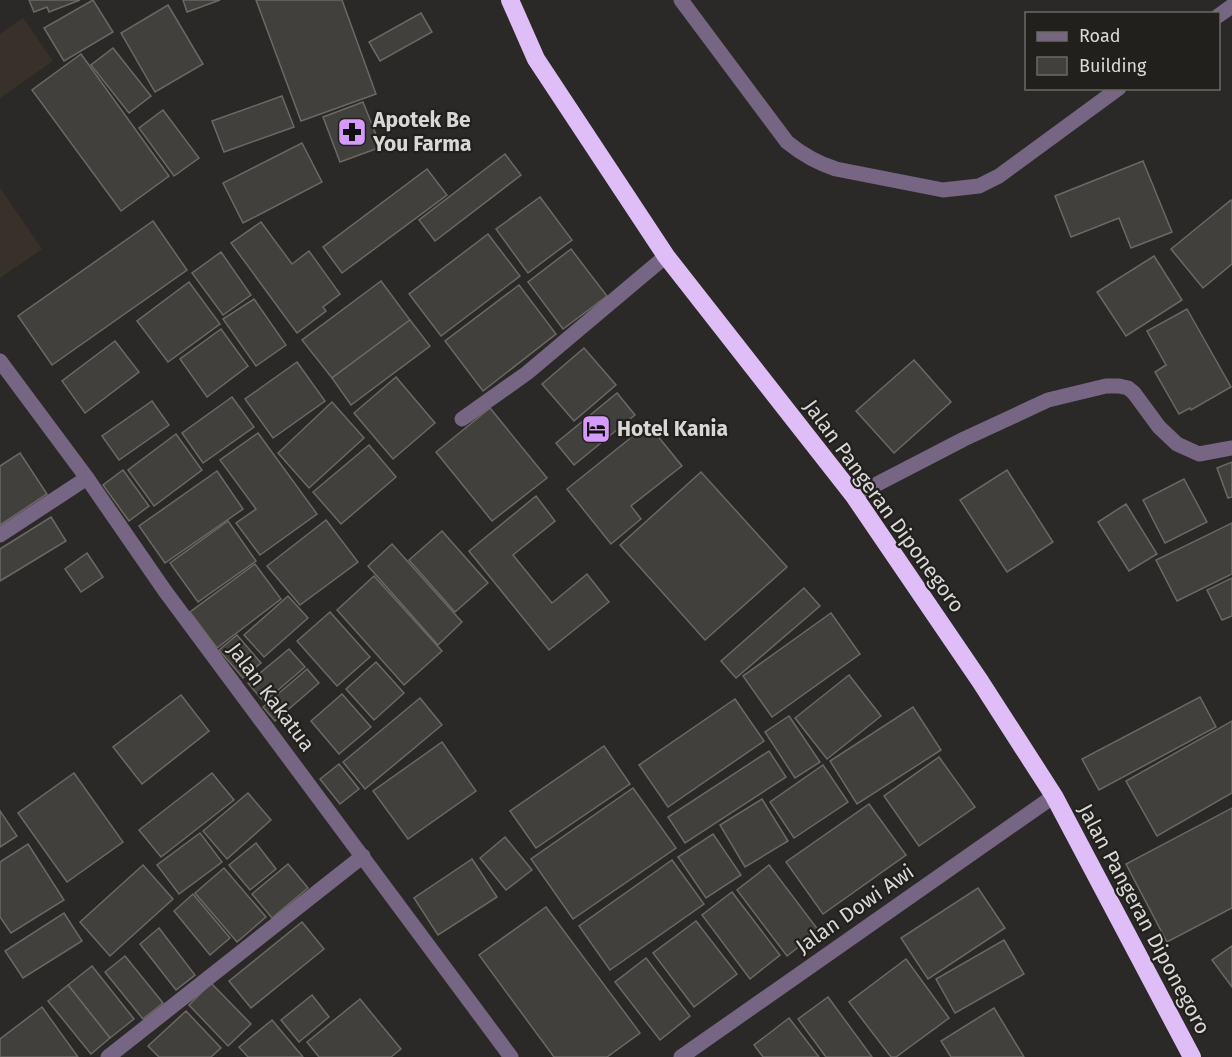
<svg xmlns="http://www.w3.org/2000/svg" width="1232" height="1057" viewBox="0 0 1232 1057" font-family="'Fira Sans',sans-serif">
<rect width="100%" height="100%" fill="#2b2927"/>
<g fill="#37312a">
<path d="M23 18 53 61 0 98V34Z"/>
<path d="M0 188 42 249 0 278Z"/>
</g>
<g fill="#42403d" stroke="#6b6866" stroke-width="1.5">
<path d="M29 0H80L49 12 47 7 34 12Z"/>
<path d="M93 0 113 32 64 61 44 28Z"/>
<path d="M183 0H220L187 12Z"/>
<path d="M256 0H342L376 94 301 121Z"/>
<path d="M168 5 203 64 155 92 121 33Z"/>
<path d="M421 13 432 32 380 61 369 42Z"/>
<path d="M113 48 151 96 129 113 91 65Z"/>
<path d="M81 54 169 176 121 211 32 90Z"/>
<path d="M282 96 294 127 224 152 212 121Z"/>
<path d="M363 102 381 147 340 162 323 117Z"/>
<path d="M163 110 199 158 174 176 139 128Z"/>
<path d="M302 143 322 182 243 223 223 183Z"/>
<path d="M505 154 521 175 435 241 419 220Z"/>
<path d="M1143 161 1172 232 1131 248 1119 218 1071 237 1055 196Z"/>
<path d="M427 169 447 195 342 273 323 247Z"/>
<path d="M540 197 572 240 528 273 496 229Z"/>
<path d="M1231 200 1232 201V264L1203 288 1171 249Z"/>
<path d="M153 221 187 270 52 365 18 316Z"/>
<path d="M261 222 292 264 309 251 340 294 323 307 326 311 297 333 231 243Z"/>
<path d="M488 234 520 276 441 336 409 294Z"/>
<path d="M571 249 607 296 563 329 528 282Z"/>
<path d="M221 252 251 295 223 315 192 273Z"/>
<path d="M1154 256 1182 300 1126 336 1097 292Z"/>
<path d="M381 281 410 320 332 378 302 340Z"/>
<path d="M189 282 220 324 168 362 137 321Z"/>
<path d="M519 285 556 334 483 391 445 341Z"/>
<path d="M254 299 286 345 256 366 223 319Z"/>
<path d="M1187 309 1231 387 1191 410 1190 408 1179 414 1155 372 1166 365 1147 331Z"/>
<path d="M410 320 430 346 351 405 332 378Z"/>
<path d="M221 329 248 366 207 397 180 359Z"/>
<path d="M115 341 139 372 85 413 62 381Z"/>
<path d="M584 348 616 385 574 421 542 384Z"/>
<path d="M914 360 951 402 894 453 856 411Z"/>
<path d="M297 362 325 401 273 438 245 399Z"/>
<path d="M396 377 435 423 393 459 354 413Z"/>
<path d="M617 393 635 415 574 465 556 443Z"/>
<path d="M232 397 254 427 203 463 182 433Z"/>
<path d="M152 401 169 425 119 460 102 436Z"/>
<path d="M332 402 364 438 309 488 278 453Z"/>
<path d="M490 408 547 478 492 521 436 452Z"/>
<path d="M648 424 682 466 631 506 641 519 611 544 567 489Z"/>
<path d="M258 433 317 514 260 555 236 523 256 509 220 460Z"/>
<path d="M176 434 202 470 154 506 128 470Z"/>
<path d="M369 445 396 477 341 524 313 492Z"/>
<path d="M20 453 47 494 0 525V466Z"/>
<path d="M1232 462V497L1228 498 1217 468Z"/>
<path d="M123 470 149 506 129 521 103 485Z"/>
<path d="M1007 470 1053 542 1007 572 960 500Z"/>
<path d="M217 471 243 509 165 563 139 526Z"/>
<path d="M701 472 787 567 705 640 620 545Z"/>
<path d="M1184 479 1207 522 1165 543 1143 500Z"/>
<path d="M536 496 555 521 513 555 552 603 587 574 609 602 549 650 469 551Z"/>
<path d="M1126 504 1157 554 1129 571 1098 522Z"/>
<path d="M51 517 66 541 0 581V549Z"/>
<path d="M326 520 358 562 300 605 267 566Z"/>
<path d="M228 521 256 561 198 602 170 563Z"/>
<path d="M1232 523V574L1177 601 1156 560Z"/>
<path d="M442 531 488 583 455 612 409 560Z"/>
<path d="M392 544 462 622 438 645 368 566Z"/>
<path d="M87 553 103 577 81 592 65 569Z"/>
<path d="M255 564 281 599 217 648 190 612Z"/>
<path d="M374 576 442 651 404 685 337 610Z"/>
<path d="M1232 578V616L1222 620 1207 590Z"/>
<path d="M804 588 820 606 736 678 721 661Z"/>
<path d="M288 596 308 618 264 657 244 635Z"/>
<path d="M330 612 370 657 337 686 297 641Z"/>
<path d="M831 613 860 654 772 717 743 676Z"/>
<path d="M237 635 261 663 243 678 219 650Z"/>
<path d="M289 649 305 667 264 702 248 683Z"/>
<path d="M376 662 404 693 374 720 346 689Z"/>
<path d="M307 669 319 683 275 721 263 707Z"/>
<path d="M849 675 881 716 827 759 795 718Z"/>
<path d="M342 694 371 727 339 754 311 721Z"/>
<path d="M181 695 209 731 142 784 113 747Z"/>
<path d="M1200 697 1216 727 1099 790 1082 759Z"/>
<path d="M420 698 442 725 365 789 343 762Z"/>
<path d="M735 699 764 741 668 807 639 765Z"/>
<path d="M913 707 941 750 857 804 830 761Z"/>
<path d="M789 716 820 762 795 778 765 732Z"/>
<path d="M1232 721V793L1157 836 1126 781Z"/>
<path d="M442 742 476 791 408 839 373 791Z"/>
<path d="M604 746 630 784 536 848 510 811Z"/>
<path d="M769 751 786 777 685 843 668 817Z"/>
<path d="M939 757 975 807 919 846 884 796Z"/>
<path d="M339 764 359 789 340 804 320 779Z"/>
<path d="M823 765 848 802 794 838 770 802Z"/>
<path d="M74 773 123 842 67 882 18 813Z"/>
<path d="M212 773 234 800 161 857 139 830Z"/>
<path d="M633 788 676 848 573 919 531 859Z"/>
<path d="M248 793 271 820 227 859 203 831Z"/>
<path d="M762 799 788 841 745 867 720 825Z"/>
<path d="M869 804 906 855 823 914 786 862Z"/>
<path d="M1232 808V908L1167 942 1126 864Z"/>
<path d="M0 811 17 836 0 847Z"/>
<path d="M200 833 222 862 179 894 157 865Z"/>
<path d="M713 834 741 875 706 898 678 857Z"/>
<path d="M505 837 532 870 506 890 480 858Z"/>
<path d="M256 843 276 869 250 890 229 865Z"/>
<path d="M28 844 64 900 11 933 0 917V862Z"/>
<path d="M472 859 497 897 438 935 414 898Z"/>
<path d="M672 860 704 904 610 970 579 926Z"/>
<path d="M288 864 308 888 272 918 252 894Z"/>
<path d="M143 865 173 899 110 956 80 922Z"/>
<path d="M769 865 819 931 787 956 737 890Z"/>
<path d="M224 868 266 917 237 942 195 893Z"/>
<path d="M978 888 1005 928 928 979 901 938Z"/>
<path d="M732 892 780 955 750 979 702 915Z"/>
<path d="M193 894 230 938 210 955 174 911Z"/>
<path d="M546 907 640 1033 607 1057H554L479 955Z"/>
<path d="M64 913 82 941 23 978 5 951Z"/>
<path d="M696 921 737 974 694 1007 653 953Z"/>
<path d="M302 922 324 949 251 1008 229 981Z"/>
<path d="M159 928 195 975 176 990 140 944Z"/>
<path d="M1004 940 1024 974 955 1013 936 979Z"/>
<path d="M1232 946V987L1212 960Z"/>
<path d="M125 956 163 1003 143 1019 105 972Z"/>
<path d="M646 958 690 1016 660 1040 615 982Z"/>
<path d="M906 959 949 1018 896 1057H891L849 1002Z"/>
<path d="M92 966 134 1019 110 1038 68 985Z"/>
<path d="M211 983 251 1024 228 1046 189 1005Z"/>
<path d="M68 985 110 1038 91 1054 48 1001Z"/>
<path d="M312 995 329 1017 299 1042 281 1020Z"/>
<path d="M828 997 872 1057H826L798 1019Z"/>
<path d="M360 999 401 1049 391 1057H319L307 1042Z"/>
<path d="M42 1007 78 1057H0V1039Z"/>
<path d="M994 1008 1024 1057H951L941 1041Z"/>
<path d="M186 1011 221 1048 211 1057H159L148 1046Z"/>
<path d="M789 1018 819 1057H763L754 1045Z"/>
<path d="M272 1020 303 1057H248L239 1047Z"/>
</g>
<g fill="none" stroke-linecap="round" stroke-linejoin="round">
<g stroke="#776683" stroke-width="15">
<path d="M681 0 787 142C803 155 817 163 836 169L943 190 979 186 999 176 1119 88"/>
<path d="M1218 16 1232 6"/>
<path d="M0 361 87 478 165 591 511 1057"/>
<path d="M462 419 527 373 666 256"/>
<path d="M854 496 964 439 1048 400 1106 386H1119L1128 388 1134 393 1159 427 1177 444 1199 454 1232 448"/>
<path d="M0 535 87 478"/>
<path d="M108 1057 363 856"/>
<path d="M681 1057 1054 796"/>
</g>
<path stroke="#dfbdf6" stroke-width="18" d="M510 0 536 59 666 256 854 496 980 681 1054 796 1192 1057"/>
</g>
<defs>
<g id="pharmacy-square" transform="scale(1.5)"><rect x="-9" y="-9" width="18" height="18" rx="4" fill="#d69bfa" stroke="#22201d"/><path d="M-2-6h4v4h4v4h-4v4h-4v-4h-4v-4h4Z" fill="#111"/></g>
<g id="hotel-square" transform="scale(1.5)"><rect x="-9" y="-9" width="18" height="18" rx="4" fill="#d69bfa" stroke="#22201d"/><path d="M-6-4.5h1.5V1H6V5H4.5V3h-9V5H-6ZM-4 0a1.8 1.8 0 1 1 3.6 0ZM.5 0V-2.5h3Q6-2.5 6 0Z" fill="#111"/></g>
</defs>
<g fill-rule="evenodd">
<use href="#pharmacy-square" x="352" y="132"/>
<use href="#hotel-square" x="596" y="429"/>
</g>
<g text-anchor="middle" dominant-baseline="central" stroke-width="4.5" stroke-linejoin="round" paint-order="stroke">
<g font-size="21" font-weight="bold" fill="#dad8d7" stroke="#22201d" text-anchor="start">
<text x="373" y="120">Apotek Be<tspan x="373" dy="24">You Farma</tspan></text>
<text x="617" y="429">Hotel Kania</text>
</g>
<g font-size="21" fill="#dad8d7" stroke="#22201d">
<text transform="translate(884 506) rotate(54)">Jalan Pangeran Diponegoro</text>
<text transform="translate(271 697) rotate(53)">Jalan Kakatua</text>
<text transform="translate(855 909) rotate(-35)">Jalan Dowi Awi</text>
<text transform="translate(1144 919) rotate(62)">Jalan Pangeran Diponegoro</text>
</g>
</g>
<rect x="1025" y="12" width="195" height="78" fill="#22201d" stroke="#6c6a67" stroke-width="1.5"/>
<rect x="1037" y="32" width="30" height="9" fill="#776683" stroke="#6c6a67" stroke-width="1.5"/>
<text x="1079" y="42" font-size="18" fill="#dad8d7">Road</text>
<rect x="1037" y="57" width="30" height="18" fill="#42403d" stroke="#6c6a67" stroke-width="1.5"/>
<text x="1079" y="72" font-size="18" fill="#dad8d7">Building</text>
</svg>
